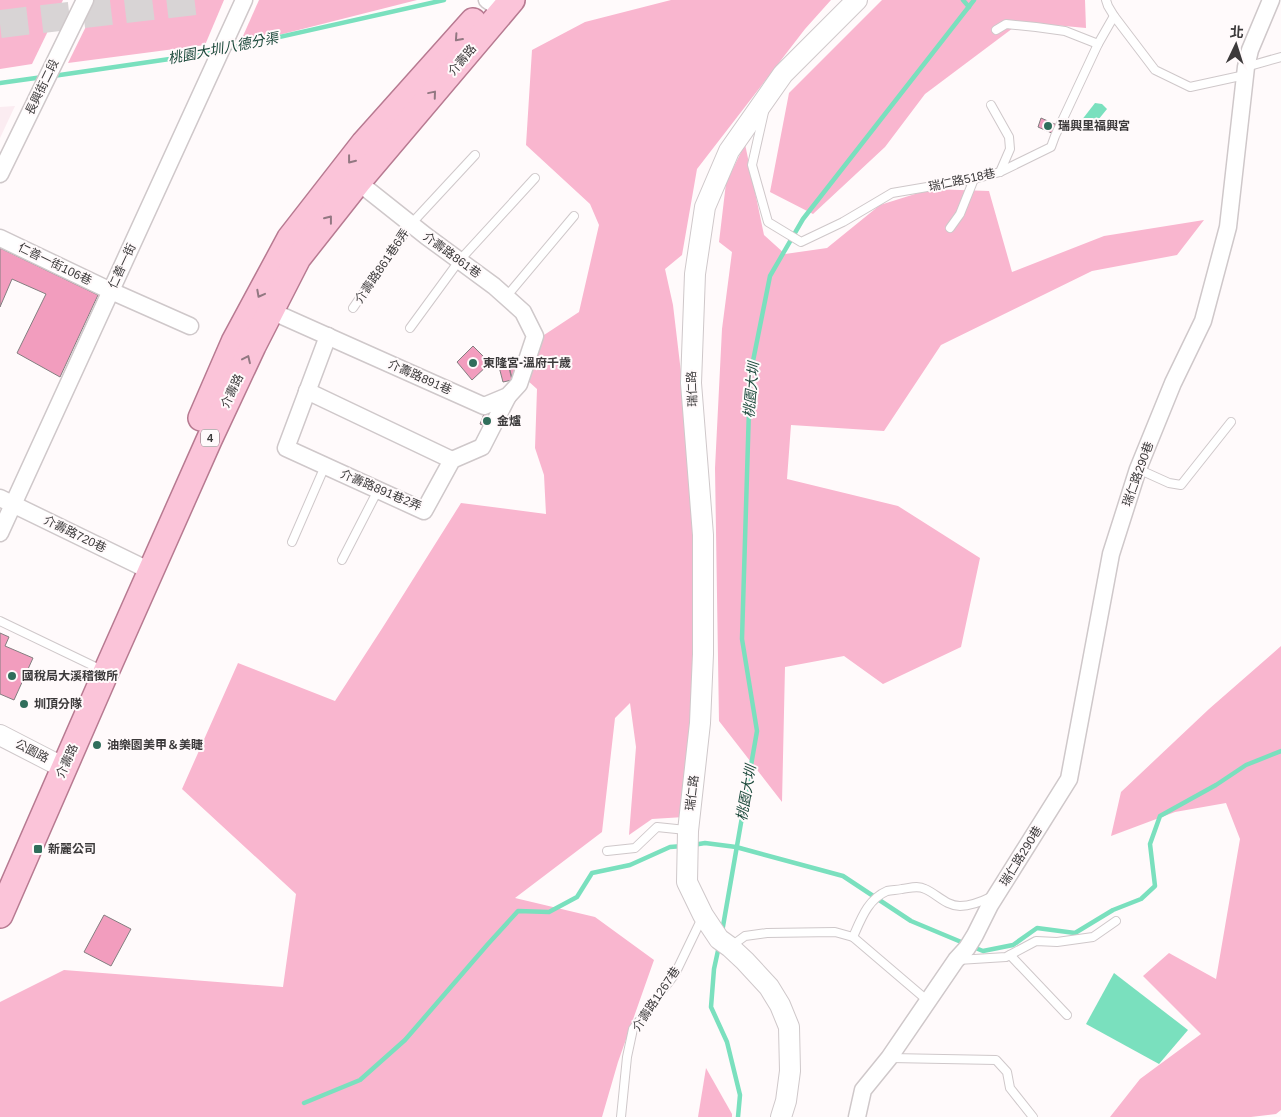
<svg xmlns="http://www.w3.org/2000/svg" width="1281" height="1117" viewBox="0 0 1281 1117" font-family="Arial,'Noto Sans TC',sans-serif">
<rect width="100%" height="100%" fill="#fffafb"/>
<path fill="#fbecf1" d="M15 106 0 138V107Z"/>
<g fill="#f9b6cf">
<path d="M0 0H63L32 64 0 69Z"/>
<path d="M99 0H224L205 45 68 63Z"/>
<path d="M259 0H417L239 45Z"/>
<path d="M671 0H831L805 29 697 169 682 255 665 269 673 305 687 423 699 584 684 817 652 819 629 835 636 747 630 703 615 718 602 832 515 898 595 917 654 960 618 1062 602 1117H0V1002L64 970 283 987 296 894 182 789 238 663 335 701 383 627 461 503 546 514 544 475 535 448 537 389 527 380 541 337 579 312 599 225 590 204 526 145 532 50 585 22Z"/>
<path d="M882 0H1085L1086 28 1021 22 925 94 885 147 813 214 770 192 789 93Z"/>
<path d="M745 144 764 235 785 254 827 248 880 205 931 189 989 191 1012 272 1104 236 1204 220 1177 255 1092 271 941 345 884 431 791 425 787 479 898 506 980 558 961 647 883 684 844 656 785 667 782 802 719 721 715 468 722 329 732 252 719 242 726 183Z"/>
<path d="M1281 646V1110L1276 1114 1251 1117H1110L1140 1079 1201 1034 1143 976 1169 953 1216 979 1240 839 1226 803 1175 812 1111 836 1121 792 1209 709Z"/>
<path d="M706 1068 732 1114V1117H698Z"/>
</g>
<g fill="#7ae0be">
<path d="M1095 103 1102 104 1107 109 1090 130 1085 127 1081 121Z"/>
<path d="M1114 973 1188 1030 1159 1064 1086 1024Z"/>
</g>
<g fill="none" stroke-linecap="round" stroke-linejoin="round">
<g stroke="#7ae0be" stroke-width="4.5">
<path d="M963 0 969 7"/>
<path d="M226 49 444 0"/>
<path d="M53 76 204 54 216 52"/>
<path d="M0 83 43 77"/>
<path d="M693 845 705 843 736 847 843 876 911 921 966 944"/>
<path d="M722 932 757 731 742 639 750 376 770 276 803 219 974 0"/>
<path d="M719 946 714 969 711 1007 727 1042 740 1095 738 1117"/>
<path d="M973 947 983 951 1013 945 1037 928 1075 933 1113 910 1141 899 1155 886 1150 844 1160 816 1216 785 1246 765 1281 751"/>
<path d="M304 1103 360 1080 405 1040 488 944 518 911 549 912 577 897 592 873 630 865 670 847 683 846"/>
</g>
</g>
<g fill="#f29dbe" stroke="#847e80">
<path d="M1041 118 1057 125 1054 134 1038 127Z"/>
<path d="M0 248 98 295 60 377 17 353 46 294 12 279 0 307Z"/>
<path d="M473 346 490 363 472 380 457 362Z"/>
<path d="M513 359 517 378 512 379 508 361Z"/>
<path d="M507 360 512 380 503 382 498 363Z"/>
<path d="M484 414 493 418 490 428 480 424Z"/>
<path d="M0 633 9 637 5 646 33 658 14 700 0 694Z"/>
<path d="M104 915 131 929 111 966 84 952Z"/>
</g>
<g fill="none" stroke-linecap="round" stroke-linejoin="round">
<path stroke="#d8d4d5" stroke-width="28" stroke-dasharray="28 14" stroke-linecap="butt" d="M0 24 203 0"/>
<g stroke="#cfc8ca" stroke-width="10">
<g id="service">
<path d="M1106 0 1108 6 1114 16"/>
<path d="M996 30 1006 24 1036 27 1065 31 1098 44"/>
<path d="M1246 67 1281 57"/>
<path d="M991 105 1009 137 1010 149 1000 172"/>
<path d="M764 112 752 165 768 222 801 242 843 222 892 193 974 179 1000 172 1051 147 1055 136 1098 44 1114 16 1155 70 1190 87 1245 75"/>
<path d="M950 228 960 214 974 179"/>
<path d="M506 297 574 216"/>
<path d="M353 308 411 224 475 155"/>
<path d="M410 328 459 261 535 178"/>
<path d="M1138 469 1169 483 1181 485 1231 422"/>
<path d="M292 542 325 466"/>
<path d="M342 560 378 490"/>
<path d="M0 621 104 671"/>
<path d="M607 851 635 848 657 827 686 830"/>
<path d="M853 937C861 919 868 899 887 891 892 890 898 890 902 889 910 888 918 885 925 889 937 894 946 906 960 906 971 906 983 901 993 896"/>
<path d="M730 947 745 936 767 933 835 932 853 937 928 1001"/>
<path d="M1010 955 1067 1015"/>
<path d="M958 960 1006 957 1036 941 1057 942 1093 937 1116 921"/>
<path d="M891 1058 996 1060 1007 1072 1010 1088 1033 1117"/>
<path d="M621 1117 627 1057 633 1029 675 974 702 918"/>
</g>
</g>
<g stroke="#cfc8ca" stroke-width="19">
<g id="minor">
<path d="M487 0 503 11"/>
<path d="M0 174 85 0"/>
<path d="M0 238 111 291 190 326"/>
<path d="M271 311 484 406 508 396 519 384 535 336 523 312 494 286 426 236 358 182"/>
<path d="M328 336 286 448 424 511 452 460 482 447 508 396"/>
<path d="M307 391 452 460"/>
<path d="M0 498 138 565 150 572"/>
<path d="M0 533 244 0"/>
<path d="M857 1117 863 1090 889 1058 956 960 967 948 975 935 990 905 1069 779 1111 554 1138 469 1173 383 1203 321 1228 227 1246 67 1250 50 1271 0"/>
</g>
</g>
<g stroke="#cfc8ca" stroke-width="22">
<g id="tertiary">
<path d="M0 735 64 768"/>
<path d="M781 1117 786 1101 790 1071 789 1027 780 1005 769 987 745 961 730 947 719 939 703 915 687 882 688 831 700 723 703 654V535L691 383 695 274 705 207 729 151 783 74 857 0"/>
</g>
</g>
<g stroke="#b77a91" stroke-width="28">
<g id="primary">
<path d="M201 418 234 342 290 238 364 143 473 21"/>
<path d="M0 915 106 672 209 440 253 346 298 258 358 182 512 0"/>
</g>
</g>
<use href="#service" stroke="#fff" stroke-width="8"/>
<use href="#minor" stroke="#fff" stroke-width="16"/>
<use href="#tertiary" stroke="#fff" stroke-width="20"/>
<use href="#primary" stroke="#fbc4d9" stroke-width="25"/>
</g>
<defs><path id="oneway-chevron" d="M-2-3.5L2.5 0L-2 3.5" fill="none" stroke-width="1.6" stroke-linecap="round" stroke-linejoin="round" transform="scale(1.25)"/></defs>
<g stroke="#927882">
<use href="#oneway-chevron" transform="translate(458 38) rotate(132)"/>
<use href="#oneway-chevron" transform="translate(433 94) rotate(-50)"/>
<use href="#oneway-chevron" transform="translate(351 160) rotate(128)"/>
<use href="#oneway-chevron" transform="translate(329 219) rotate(-52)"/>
<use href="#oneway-chevron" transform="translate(260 294) rotate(118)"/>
<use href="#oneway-chevron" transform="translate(247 359) rotate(-65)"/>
</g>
<g fill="#306e5b" stroke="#fffafb" stroke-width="2">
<circle cx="1048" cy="126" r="5"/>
<circle cx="473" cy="363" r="5"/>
<circle cx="487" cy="421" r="5"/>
<circle cx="12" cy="676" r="5"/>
<circle cx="24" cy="704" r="5"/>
<circle cx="97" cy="745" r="5"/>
<rect x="33" y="844" width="10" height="10" rx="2.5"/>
</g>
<g text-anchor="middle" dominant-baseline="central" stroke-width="4" stroke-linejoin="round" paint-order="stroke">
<rect fill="#fffafb" stroke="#767475" stroke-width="1" x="201" y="429.5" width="18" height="17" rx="4"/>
<g font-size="11" font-weight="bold" fill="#3c3a3b">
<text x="210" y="438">4</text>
</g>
<g font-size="12" fill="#3c3a3b" stroke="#fffafb">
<text transform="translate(462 60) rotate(-50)">介壽路</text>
<text transform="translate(42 87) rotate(-64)">長興街二段</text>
<text transform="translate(962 180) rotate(-12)">瑞仁路518巷</text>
<text transform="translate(452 255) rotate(36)">介壽路861巷</text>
<text transform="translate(55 264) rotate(26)">仁善一街106巷</text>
<text transform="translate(122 266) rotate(-65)">仁善一街</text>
<text transform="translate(382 266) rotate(-56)">介壽路861巷6弄</text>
<text transform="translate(420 377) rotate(24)">介壽路891巷</text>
<text transform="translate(692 389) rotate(-92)">瑞仁路</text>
<text transform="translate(232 391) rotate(-65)">介壽路</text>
<text transform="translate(1138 474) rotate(-70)">瑞仁路290巷</text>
<text transform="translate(381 490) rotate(23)">介壽路891巷2弄</text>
<text transform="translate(75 534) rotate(26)">介壽路720巷</text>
<text transform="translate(32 751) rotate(27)">公園路</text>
<text transform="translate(67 761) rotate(-66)">介壽路</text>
<text transform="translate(692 793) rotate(-83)">瑞仁路</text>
<text transform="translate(1021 856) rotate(-58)">瑞仁路290巷</text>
<text transform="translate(656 999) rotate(-56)">介壽路1267巷</text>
</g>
<g font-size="12" font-weight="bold" fill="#3c3a3b" stroke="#fffafb" text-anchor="start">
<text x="1058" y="126">瑞興里福興宮</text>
<text x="483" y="363">東隆宮-溫府千歲</text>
<text x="497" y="421">金爐</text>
<text x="22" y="676">國稅局大溪稽徵所</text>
<text x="34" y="704">圳頂分隊</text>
<text x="107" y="745">油樂園美甲＆美睫</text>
<text x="48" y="849">新麗公司</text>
</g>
<g font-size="14" font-style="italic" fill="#1d4a3c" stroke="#fffafb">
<text transform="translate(223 48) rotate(-11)">桃園大圳八德分渠</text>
<text transform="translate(751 390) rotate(-85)">桃園大圳</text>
<text transform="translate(746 793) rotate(-80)">桃園大圳</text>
</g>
</g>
<g transform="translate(1236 45) rotate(4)" stroke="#fffafb" stroke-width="4" paint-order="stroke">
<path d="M0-4L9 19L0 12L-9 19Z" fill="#3c3a3b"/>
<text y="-8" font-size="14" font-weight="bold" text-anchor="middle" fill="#3c3a3b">北</text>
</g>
</svg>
